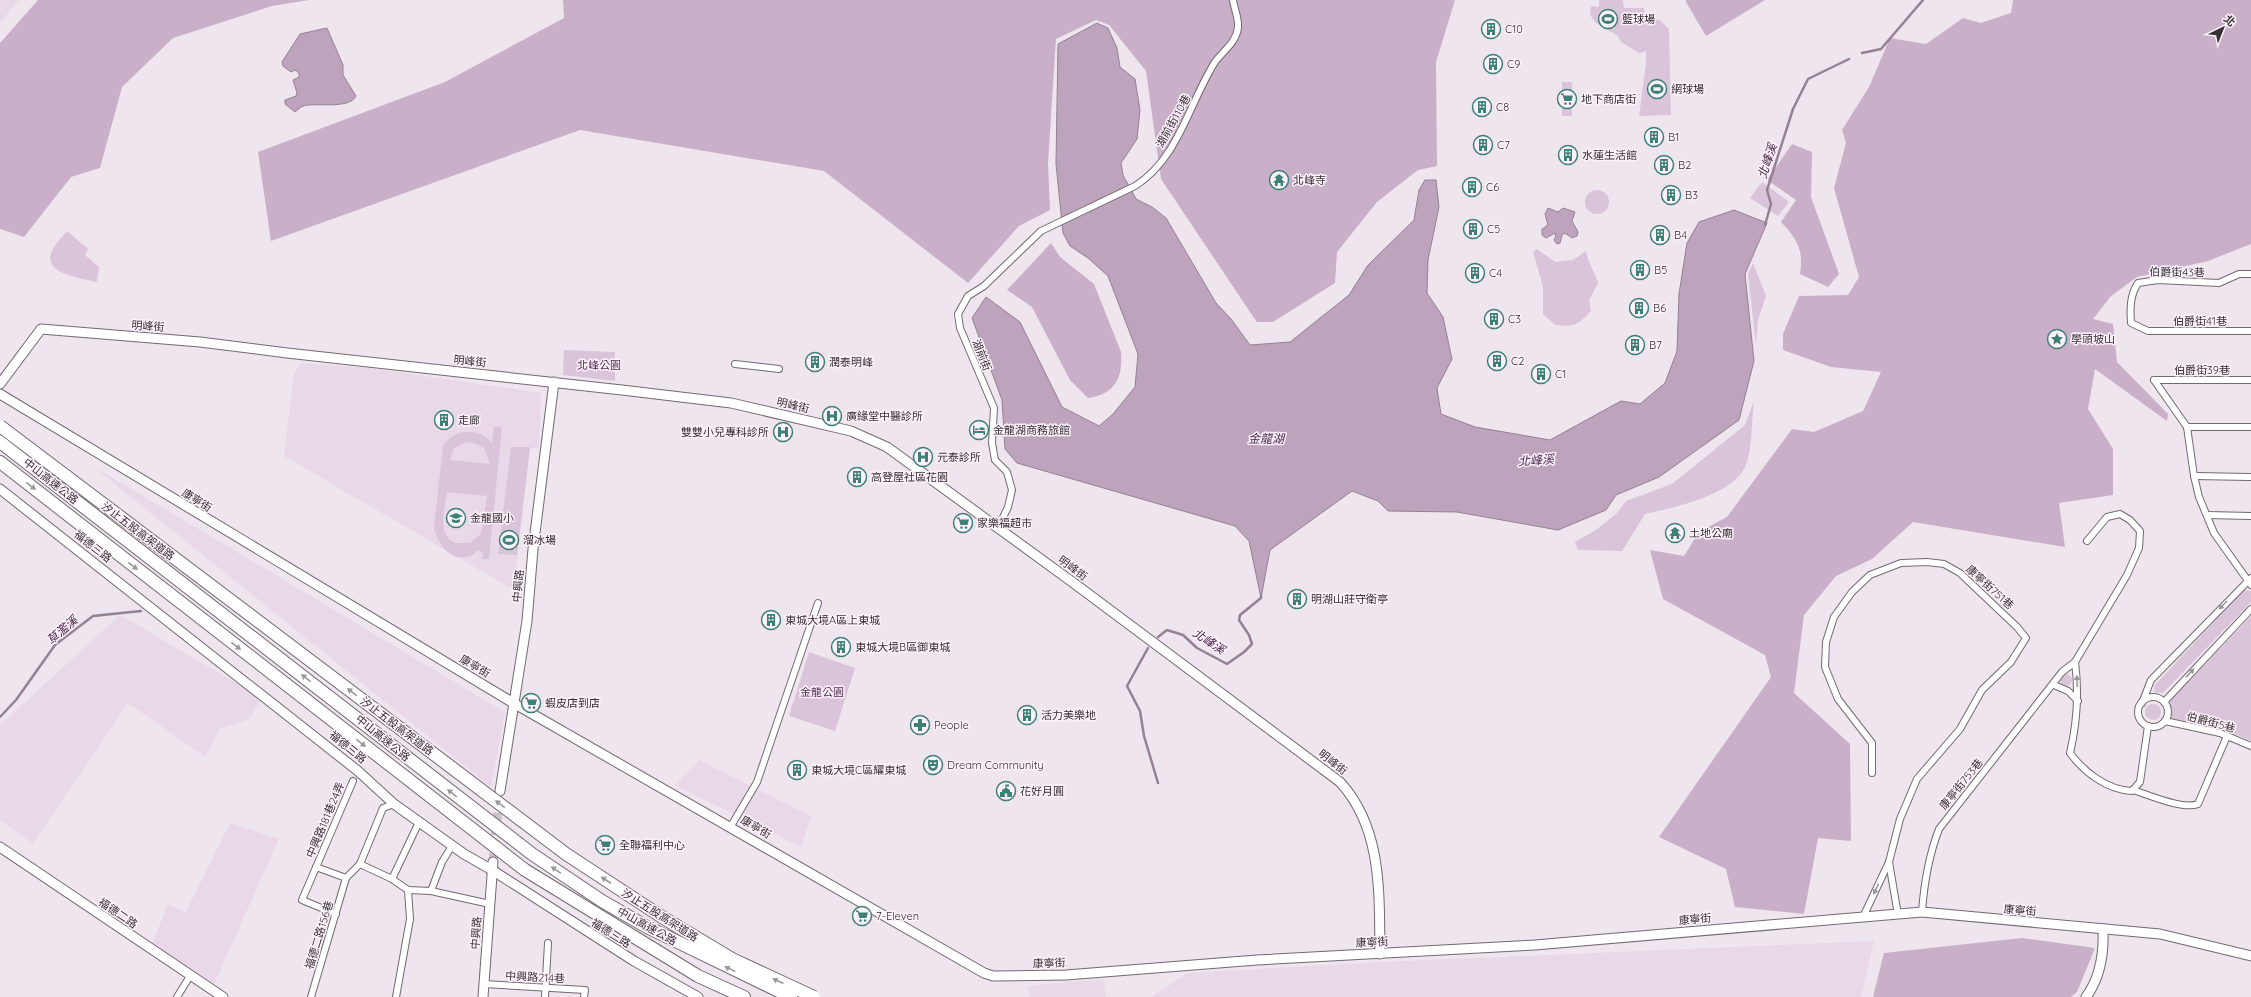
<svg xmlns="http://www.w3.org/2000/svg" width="2251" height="997" viewBox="0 0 2251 997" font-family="Quicksand,'Noto Sans TC',sans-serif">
<rect width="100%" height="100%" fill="#efe5ef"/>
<g fill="#e9d8e8">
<path d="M0 0H19L0 23Z"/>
<path d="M301 363 369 368 541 393 539 448H530L514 590 284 456 294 374Z"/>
<path d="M91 465 505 712 491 787Z"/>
<path d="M120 615 262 698 249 719 220 729 205 757 128 703 33 844 0 820V725Z"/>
<path d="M699 760 811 816 801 847 675 785Z"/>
<path d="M230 823 279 839 214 984 152 944 168 904 186 912Z"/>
<path d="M1874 941 1861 997H1152L1187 973 1380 962Z"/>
<path d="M1103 979 1106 997H1030L1027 986Z"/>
</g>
<g fill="#dac4d9" fill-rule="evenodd">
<path d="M1599 0H1623L1624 8H1644L1645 19 1660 20 1669 29 1671 115 1639 116 1646 64V51L1639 53 1621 42 1618 36 1596 23 1590 15 1591 6 1599 7Z"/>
<rect x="1562" y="82" width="10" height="34"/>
<path d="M1762 182 1789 202 1778 216 1750 198Z"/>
<circle cx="1597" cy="202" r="12"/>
<path d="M67 231 88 249 85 255 99 267 97 282C83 278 41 274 52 251 55 244 62 237 67 231Z"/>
<path d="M1537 249 1555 262 1573 260 1586 251C1588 263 1595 272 1598 283L1589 300 1591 311C1578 325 1574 327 1555 325L1543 314V287L1533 252Z"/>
<path d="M1753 263 1766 296 1758 320 1756 345 1748 274Z"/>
<path d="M564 350 615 352V381L563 375Z"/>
<path d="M1754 401C1752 418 1752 447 1747 462 1737 495 1675 507 1645 514L1622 551 1578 550 1575 542 1596 530 1617 513 1626 501 1672 484 1745 425Z"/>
<path d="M494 426 502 427 489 559H483L482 552 479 550C475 552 473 556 468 557 450 562 436 542 434 527L443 446C455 428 478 427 492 443ZM467 442 474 443 484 448 490 464 450 460 454 448ZM447 492 487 496 481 534 470 543H455C436 534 445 508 447 492Z"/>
<path d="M511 447H530L517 555 498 554Z"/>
<path d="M2247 590 2251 591V602L2163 693 2155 692 2154 686 2243 591Z"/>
<path d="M2251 616V741L2223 729 2170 718 2172 712 2170 701Z"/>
<path d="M809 652 855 668 835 731 789 716Z"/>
<circle cx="2066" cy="680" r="6"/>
<circle cx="2153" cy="712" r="8"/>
</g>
<g fill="#c9afc8">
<path d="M38 0H309L272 6 173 38 122 87 100 168 71 177 24 237 0 229V43Z"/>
<path d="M563 0H1455L1436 62 1437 166 1418 170 1377 202 1337 252 1335 283 1273 322H1257L1250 312 1161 179 1146 71 1109 25 1096 20 1056 39 1048 163 1050 210 1019 226 968 283 824 171 580 130 271 241 258 152 445 82 564 18Z"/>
<path d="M1686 0H1765L1706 36 1686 2Z"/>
<path d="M2013 0H2251V244L2208 261 2137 277 2111 296 2093 319 2113 324 2117 362 2168 414 2167 421 2095 369 2088 409 2113 449V495L2059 503 2065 547 1913 522 1872 559 1836 576 1804 615 1794 693 1850 744 1851 841 1818 838 1804 914 1735 907 1726 869 1659 837 1771 677 1765 655 1663 599 1650 550 1684 556 1699 532 1727 517 1792 429 1814 432 1863 411 1881 372 1831 367 1783 350V334L1799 296 1848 295 1859 277 1834 188 1846 143 1842 130 1869 87 1890 38 1926 44 1963 18 1981 23 2011 13Z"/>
<path d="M1792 144 1812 152 1811 197 1839 274 1828 287 1800 274C1804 250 1797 239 1781 222L1796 200 1767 180Z"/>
<path d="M1051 243 1060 257 1094 284 1121 352C1123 378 1115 394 1088 398L1070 380 1032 307 1007 290Z"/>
<path d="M2022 938 2095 948 2077 992 2071 997H1873L1884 953Z"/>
</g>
<g fill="#bda4bc" stroke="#948193">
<path d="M1097 23 1108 28 1117 48 1120 67 1135 79 1140 110 1137 139 1121 163 1123 175 1136 199 1152 207 1166 218 1216 303 1231 319 1250 345 1290 342 1349 295 1368 265 1414 220 1419 190 1425 180H1436L1439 207 1428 260 1427 293 1443 317 1452 359 1437 388 1441 414 1475 427 1550 440 1621 401 1640 404 1665 383 1677 351 1679 294 1687 243 1699 222 1734 210 1767 223 1745 274 1754 361 1739 420 1659 477 1616 495 1606 510 1558 530 1457 512 1388 511 1378 501 1352 491 1270 550 1261 598 1249 541 1235 526 1017 463 1005 449 1002 400 972 318 986 297 1020 322 1062 407 1099 426 1113 414 1135 387 1138 354 1108 276 1088 258 1070 246 1063 233 1056 164 1058 44Z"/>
<path d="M327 28 343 65V75L356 96C349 110 316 102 303 106 300 107 298 110 295 112L285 104V100L296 96 297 93 293 80 299 77V73L295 70 291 72 283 66 282 62 300 34Z"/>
<path d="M1548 208 1558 212 1563 208 1575 212 1572 221 1578 232 1577 236 1572 238 1565 233 1562 235 1560 243 1557 244 1554 240 1556 236 1555 233 1546 238 1542 235V229L1548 225 1545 214Z"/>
</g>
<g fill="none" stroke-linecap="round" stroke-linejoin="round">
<g stroke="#948193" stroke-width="2.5">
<path d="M1862 53 1881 49 1923 0"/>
<path d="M1765 225 1771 204 1767 190 1793 109 1808 79 1849 59"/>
<path d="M1158 637 1167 630 1183 635 1197 648 1227 664 1244 652 1252 644 1249 635 1239 620 1240 615 1261 598V596"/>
<path d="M1148 648 1127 686 1140 711 1144 736 1158 783"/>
<path d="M0 717 16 700 55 645 93 616 141 611"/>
</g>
<path stroke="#cac1ca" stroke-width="9" stroke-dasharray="9 4.5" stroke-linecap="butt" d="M493 862 499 798"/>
<g stroke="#726971" stroke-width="8">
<g id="street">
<path d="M2251 274H2239L2219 283 2158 280 2138 283C2130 295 2130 308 2131 323L2148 331H2251"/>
<path d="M735 364 779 369"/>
<path d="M2154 380 2187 427 2194 476 2199 497 2214 533 2251 585"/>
<path d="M2154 380H2251"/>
<path d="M2187 427H2251"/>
<path d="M2194 476 2251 477"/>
<path d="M2207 515 2251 516"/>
<path d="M998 528 1008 507 1012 490 1007 472 995 460 992 443 994 408 960 328 958 314 968 296 984 286 1041 231 1135 186C1179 158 1189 103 1215 62 1223 51 1237 42 1238 27 1239 19 1234 8 1233 0"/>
<path d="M2075 662C2079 692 2077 723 2070 753 2084 772 2107 790 2132 791L2140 782 2148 726"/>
<path d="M2054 685 2068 691 2078 701"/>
<circle cx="2153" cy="712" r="15"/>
<path d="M2164 702 2251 609"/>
<path d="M2142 703 2151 680 2251 578"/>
<path d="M2165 721 2220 733 2251 746"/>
<path d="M2133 790C2149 795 2183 810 2198 804L2227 736"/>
<path d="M731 826 757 782 818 603"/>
<path d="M1889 862 1898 915"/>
<path d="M360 864 383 808 394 804"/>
<path d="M316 867 346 878 360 864 392 879 408 890"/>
<path d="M392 879 419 822"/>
<path d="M408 890 431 891 442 862 452 846"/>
<path d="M431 891 490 904"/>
<path d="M1922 912C1924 884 1929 855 1939 829L2062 672 2075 662 2127 575 2139 548 2140 531 2130 520 2120 514 2107 517 2087 541"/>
<path d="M336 914 302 900 353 781"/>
<path d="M1863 917 1889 862 1900 819 1917 779 1960 729 1982 690 2011 662 2026 638 2017 627 1960 573 1944 564 1927 562 1901 563 1870 575 1852 592 1834 617 1826 642 1825 667 1838 699 1872 743V773"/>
<path d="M484 984 585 990 584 997"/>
<path d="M177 997 190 976"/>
<path d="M311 997 346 878"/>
<path d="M396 997 410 919 408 890"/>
<path d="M545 997 548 943"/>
</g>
</g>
<g stroke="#726971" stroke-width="11">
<g id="secondary">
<path d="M0 384 41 329 200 342 287 353 622 390 731 403 851 431 887 447 1075 584 1340 782C1383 829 1379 894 1380 954"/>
<path d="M0 394 515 704 984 973 993 976 1066 975 1257 960 1535 945 1922 912 2160 934 2251 956"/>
<path d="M0 489 358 771 394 804 464 854 492 870 634 961 698 997"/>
<path d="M500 791 527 621 533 549 554 382"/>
<path d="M0 847 223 997"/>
<path d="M483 997 493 862"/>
<path d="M2086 997C2101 977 2104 953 2103 929"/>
</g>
</g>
<g stroke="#726971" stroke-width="14">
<path id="highway" d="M0 462 525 870 698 976 744 997"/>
</g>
<use href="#street" stroke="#fff" stroke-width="6"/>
<use href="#secondary" stroke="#fff" stroke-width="9"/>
<use href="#highway" stroke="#fff" stroke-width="12"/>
<g stroke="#726971" stroke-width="14" stroke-linecap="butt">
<g id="highway-bridge">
<path d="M0 426 566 854 662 917 732 959 814 997"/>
<path d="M0 442 532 854 602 901 647 927 791 997"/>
</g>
</g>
<use href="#highway-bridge" stroke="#fff" stroke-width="12"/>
</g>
<defs><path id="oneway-solid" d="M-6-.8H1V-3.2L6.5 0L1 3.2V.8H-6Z"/></defs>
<g fill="#9a989a">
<use href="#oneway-solid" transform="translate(31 486) rotate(38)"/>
<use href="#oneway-solid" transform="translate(133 566) rotate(38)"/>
<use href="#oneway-solid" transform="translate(2223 605) rotate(134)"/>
<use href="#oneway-solid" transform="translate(236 646) rotate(38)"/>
<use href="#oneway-solid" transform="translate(2190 673) rotate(-47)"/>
<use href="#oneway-solid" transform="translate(306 678) rotate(-142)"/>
<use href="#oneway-solid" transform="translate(2077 681) rotate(-92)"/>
<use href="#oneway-solid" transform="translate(352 692) rotate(-143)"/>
<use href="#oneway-solid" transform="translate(361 743) rotate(38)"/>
<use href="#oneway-solid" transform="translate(452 793) rotate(-141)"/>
<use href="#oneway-solid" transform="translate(500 804) rotate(-143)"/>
<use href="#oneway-solid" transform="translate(556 870) rotate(-146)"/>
<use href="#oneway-solid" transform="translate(606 880) rotate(-147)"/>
<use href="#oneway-solid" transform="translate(1876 889) rotate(115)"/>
<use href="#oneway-solid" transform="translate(730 969) rotate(-154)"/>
<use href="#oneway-solid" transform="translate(778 981) rotate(-155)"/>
</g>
<defs>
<g id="stadium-ring" transform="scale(1)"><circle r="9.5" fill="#fdf2fc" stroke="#3d8176" stroke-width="1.5"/><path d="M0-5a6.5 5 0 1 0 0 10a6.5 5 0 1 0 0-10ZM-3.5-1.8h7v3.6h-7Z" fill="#3d8176"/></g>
<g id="building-ring" transform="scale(1)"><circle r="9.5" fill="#fdf2fc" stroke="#3d8176" stroke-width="1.5"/><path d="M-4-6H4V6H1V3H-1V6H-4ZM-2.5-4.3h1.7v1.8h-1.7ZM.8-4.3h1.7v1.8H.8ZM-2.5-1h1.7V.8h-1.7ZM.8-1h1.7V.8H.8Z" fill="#3d8176"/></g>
<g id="supermarket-ring" transform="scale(1)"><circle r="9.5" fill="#fdf2fc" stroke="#3d8176" stroke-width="1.5"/><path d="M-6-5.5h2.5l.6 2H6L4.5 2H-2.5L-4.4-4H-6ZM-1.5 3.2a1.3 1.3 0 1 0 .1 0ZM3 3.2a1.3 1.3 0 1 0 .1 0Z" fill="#3d8176"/></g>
<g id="temple-ring" transform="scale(1)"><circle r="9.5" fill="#fdf2fc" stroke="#3d8176" stroke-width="1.5"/><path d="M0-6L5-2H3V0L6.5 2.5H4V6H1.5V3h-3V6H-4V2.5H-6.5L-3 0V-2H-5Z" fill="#3d8176"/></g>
<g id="sight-ring" transform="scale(1)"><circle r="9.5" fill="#fdf2fc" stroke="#3d8176" stroke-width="1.5"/><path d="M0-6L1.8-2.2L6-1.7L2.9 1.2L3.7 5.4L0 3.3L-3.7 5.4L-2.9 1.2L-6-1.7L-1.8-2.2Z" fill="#3d8176"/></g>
<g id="hospital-ring" transform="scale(1)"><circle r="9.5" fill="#fdf2fc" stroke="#3d8176" stroke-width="1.5"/><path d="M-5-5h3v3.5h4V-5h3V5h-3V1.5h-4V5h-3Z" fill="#3d8176"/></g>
<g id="hotel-ring" transform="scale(1)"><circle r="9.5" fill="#fdf2fc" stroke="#3d8176" stroke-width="1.5"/><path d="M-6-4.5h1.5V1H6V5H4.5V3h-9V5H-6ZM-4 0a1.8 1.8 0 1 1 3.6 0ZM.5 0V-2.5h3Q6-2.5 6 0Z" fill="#3d8176"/></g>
<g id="school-ring" transform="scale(1)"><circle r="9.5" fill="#fdf2fc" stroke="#3d8176" stroke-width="1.5"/><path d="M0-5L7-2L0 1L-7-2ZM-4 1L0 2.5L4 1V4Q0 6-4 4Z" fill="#3d8176"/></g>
<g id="pharmacy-ring" transform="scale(1)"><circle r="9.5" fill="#fdf2fc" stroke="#3d8176" stroke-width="1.5"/><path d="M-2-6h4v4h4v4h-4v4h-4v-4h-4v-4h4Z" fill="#3d8176"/></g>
<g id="theatre-ring" transform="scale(1)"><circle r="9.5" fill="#fdf2fc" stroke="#3d8176" stroke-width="1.5"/><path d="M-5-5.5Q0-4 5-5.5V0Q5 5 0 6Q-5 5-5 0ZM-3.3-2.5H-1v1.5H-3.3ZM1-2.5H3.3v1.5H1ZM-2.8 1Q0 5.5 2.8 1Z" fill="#3d8176"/></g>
<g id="civic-ring" transform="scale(1)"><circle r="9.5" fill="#fdf2fc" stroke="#3d8176" stroke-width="1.5"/><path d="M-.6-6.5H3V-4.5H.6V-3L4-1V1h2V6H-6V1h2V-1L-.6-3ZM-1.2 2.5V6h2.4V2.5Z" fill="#3d8176"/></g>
</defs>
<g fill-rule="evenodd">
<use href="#stadium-ring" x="1608" y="19"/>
<use href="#building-ring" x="1491" y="29"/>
<use href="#building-ring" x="1493" y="64"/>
<use href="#stadium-ring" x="1657" y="89"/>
<use href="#supermarket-ring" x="1567" y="99"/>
<use href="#building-ring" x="1482" y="107"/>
<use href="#building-ring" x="1654" y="137"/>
<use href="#building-ring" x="1483" y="145"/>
<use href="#building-ring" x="1568" y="155"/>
<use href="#building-ring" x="1664" y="165"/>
<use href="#temple-ring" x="1279" y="180"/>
<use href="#building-ring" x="1472" y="187"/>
<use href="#building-ring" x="1671" y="195"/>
<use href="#building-ring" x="1473" y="229"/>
<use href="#building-ring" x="1660" y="235"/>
<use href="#building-ring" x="1640" y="270"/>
<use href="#building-ring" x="1475" y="273"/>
<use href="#building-ring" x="1639" y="308"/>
<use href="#building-ring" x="1494" y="319"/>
<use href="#sight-ring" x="2057" y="339"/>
<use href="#building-ring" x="1635" y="345"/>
<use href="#building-ring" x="1497" y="361"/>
<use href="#building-ring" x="815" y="362"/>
<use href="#building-ring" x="1541" y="374"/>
<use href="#hospital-ring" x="832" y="416"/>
<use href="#building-ring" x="444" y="420"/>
<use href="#hotel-ring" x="979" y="430"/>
<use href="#hospital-ring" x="783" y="432"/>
<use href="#hospital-ring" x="923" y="457"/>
<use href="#building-ring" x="857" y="477"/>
<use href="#school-ring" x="456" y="518"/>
<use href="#supermarket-ring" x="963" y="523"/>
<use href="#temple-ring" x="1675" y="533"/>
<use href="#stadium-ring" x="509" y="540"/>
<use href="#building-ring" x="1297" y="599"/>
<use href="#building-ring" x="771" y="620"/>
<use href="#building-ring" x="841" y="647"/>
<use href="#supermarket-ring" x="531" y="703"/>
<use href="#building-ring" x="1027" y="715"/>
<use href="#pharmacy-ring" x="920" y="725"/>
<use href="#theatre-ring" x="933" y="765"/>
<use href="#building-ring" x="797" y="770"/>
<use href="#civic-ring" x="1006" y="791"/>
<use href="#supermarket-ring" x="605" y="845"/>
<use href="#supermarket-ring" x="862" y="916"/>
</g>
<g text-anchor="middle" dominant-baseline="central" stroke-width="3" stroke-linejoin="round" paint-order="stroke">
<g font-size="11" fill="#353034" stroke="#fdf2fc" text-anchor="start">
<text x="1622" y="19">籃球場</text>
<text x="1505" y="29">C10</text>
<text x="1507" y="64">C9</text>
<text x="1671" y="89">網球場</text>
<text x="1581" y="99">地下商店街</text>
<text x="1496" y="107">C8</text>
<text x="1668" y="137">B1</text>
<text x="1497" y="145">C7</text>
<text x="1582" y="155">水蓮生活館</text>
<text x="1678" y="165">B2</text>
<text x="1293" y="180">北峰寺</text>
<text x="1486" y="187">C6</text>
<text x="1685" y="195">B3</text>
<text x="1487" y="229">C5</text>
<text x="1674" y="235">B4</text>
<text x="1654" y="270">B5</text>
<text x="1489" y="273">C4</text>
<text x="1653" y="308">B6</text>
<text x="1508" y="319">C3</text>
<text x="2071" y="339">學頭坡山</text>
<text x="1649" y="345">B7</text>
<text x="1511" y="361">C2</text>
<text x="829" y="362">潤泰明峰</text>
<text x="1555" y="374">C1</text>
<text x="846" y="416">廣緣堂中醫診所</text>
<text x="458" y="420">走廊</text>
<text x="993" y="430">金龍湖商務旅館</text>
<text x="769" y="432" text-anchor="end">雙雙小兒專科診所</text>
<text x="937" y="457">元泰診所</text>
<text x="871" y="477">高登屋社區花園</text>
<text x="470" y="518">金龍國小</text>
<text x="977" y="523">家樂福超市</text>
<text x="1689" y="533">土地公廟</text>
<text x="523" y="540">溜冰場</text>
<text x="1311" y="599">明湖山莊守衛亭</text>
<text x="785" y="620">東城大境A區上東城</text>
<text x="855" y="647">東城大境B區御東城</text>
<text x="545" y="703">蝦皮店到店</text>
<text x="1041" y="715">活力美樂地</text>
<text x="934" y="725">People</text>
<text x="947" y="765">Dream Community</text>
<text x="811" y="770">東城大境C區耀東城</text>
<text x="1020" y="791">花好月圓</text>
<text x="619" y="845">全聯福利中心</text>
<text x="876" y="916">7-Eleven</text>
</g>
<g font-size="11" fill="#353034" stroke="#fdf2fc">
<text transform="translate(1173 121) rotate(-61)">湖前街110巷</text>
<text transform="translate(2177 272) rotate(1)">伯爵街43巷</text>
<text x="2200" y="321">伯爵街41巷</text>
<text transform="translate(148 326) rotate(4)">明峰街</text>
<text transform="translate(982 355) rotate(68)">湖前街</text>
<text transform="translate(470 361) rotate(6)">明峰街</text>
<text x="2202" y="370">伯爵街39巷</text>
<text transform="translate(793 405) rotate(13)">明峰街</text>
<text transform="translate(51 481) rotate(38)">中山高速公路</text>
<text transform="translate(197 500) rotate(32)">康寧街</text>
<text transform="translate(138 531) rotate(37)">汐止五股高架道路</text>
<text transform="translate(93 546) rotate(38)">福德三路</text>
<text transform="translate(1073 568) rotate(36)">明峰街</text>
<text transform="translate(518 586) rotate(-85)">中興路</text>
<text transform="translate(1990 587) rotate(42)">康寧街751巷</text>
<text transform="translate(475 666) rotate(31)">康寧街</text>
<text transform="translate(2211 722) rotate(15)">伯爵街5巷</text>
<text transform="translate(397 726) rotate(37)">汐止五股高架道路</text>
<text transform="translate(383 738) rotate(39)">中山高速公路</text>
<text transform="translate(348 747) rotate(39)">福德三路</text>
<text transform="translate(1333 762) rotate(38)">明峰街</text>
<text transform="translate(1961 784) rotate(-51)">康寧街753巷</text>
<text transform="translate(325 820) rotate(-67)">中興路181巷24弄</text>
<text transform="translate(756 827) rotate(31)">康寧街</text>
<text transform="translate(2020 910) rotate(5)">康寧街</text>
<text transform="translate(118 913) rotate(34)">福德二路</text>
<text transform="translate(660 915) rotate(32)">汐止五股高架道路</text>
<text transform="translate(1695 919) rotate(-5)">康寧街</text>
<text transform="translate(647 926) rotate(29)">中山高速公路</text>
<text transform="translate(476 933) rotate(-86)">中興路</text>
<text transform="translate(611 933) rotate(32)">福德三路</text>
<text transform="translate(319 935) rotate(-73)">福德二路156巷</text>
<text transform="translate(1372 942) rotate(-3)">康寧街</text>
<text transform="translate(1049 963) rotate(-2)">康寧街</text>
<text transform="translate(535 977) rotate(3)">中興路214巷</text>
</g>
<g font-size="11" fill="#543053" stroke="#fdf2fc">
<text x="599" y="365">北峰公園</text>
<text x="822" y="692">金龍公園</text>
</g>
<g font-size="12" font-style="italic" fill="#492649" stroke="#fdf2fc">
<text transform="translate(1767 161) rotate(-72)">北峰溪</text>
<text x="1266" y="438">金龍湖</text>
<text transform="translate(1536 460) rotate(-4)">北峰溪</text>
<text transform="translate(62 630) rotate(-41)">草濫溪</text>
<text transform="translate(1209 641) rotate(33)">北峰溪</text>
</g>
</g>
<g transform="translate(2223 28) rotate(43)" stroke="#fdf2fc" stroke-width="3" paint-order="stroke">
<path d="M0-3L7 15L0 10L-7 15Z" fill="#353034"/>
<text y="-6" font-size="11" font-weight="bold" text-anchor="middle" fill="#353034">北</text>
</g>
</svg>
